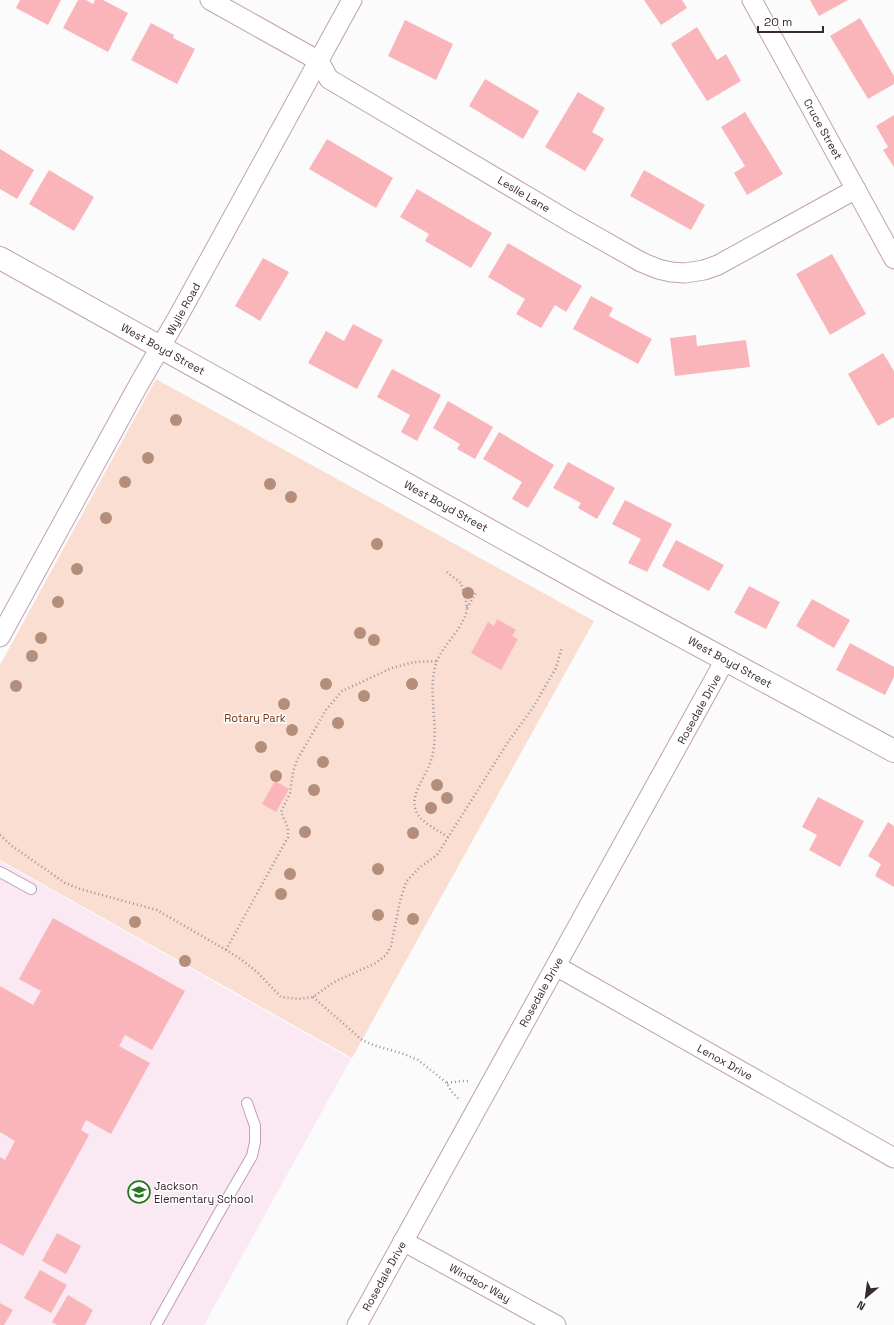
<svg xmlns="http://www.w3.org/2000/svg" width="894" height="1325" viewBox="0 0 894 1325" font-family="'Space Grotesk',sans-serif">
<rect width="100%" height="100%" fill="#fbfbfb"/>
<path fill="#fae8f3" d="M0 861 351 1059 204 1325H0Z"/>
<path fill="#f9ded1" d="M156 379 594 621 352 1058 0 860V665Z"/>
<g fill="#fab5bb">
<path d="M20 0H61L48 25 16 8Z"/>
<path d="M78 0H86L93 4 95 0H103L128 13 108 52 63 28Z"/>
<path d="M644 0H682L687 8 661 25Z"/>
<path d="M810 0H848L819 16Z"/>
<path d="M860 18 894 76V84L868 99 830 36Z"/>
<path d="M405 20 453 44 436 80 388 56Z"/>
<path d="M151 23 174 35 173 38 195 49 177 84 131 60Z"/>
<path d="M697 27 717 60 726 54 741 81 707 101 671 44Z"/>
<path d="M485 79 539 111 523 139 469 106Z"/>
<path d="M578 92 605 108 592 132 604 139 585 171 545 147Z"/>
<path d="M745 112 783 174 747 195 734 173 745 166 721 127Z"/>
<path d="M894 115V167L883 150 888 147 876 126Z"/>
<path d="M327 139 393 178 376 208 309 169Z"/>
<path d="M0 149 34 170 17 199 0 189Z"/>
<path d="M49 170 94 197 74 231 29 204Z"/>
<path d="M644 170 705 205 691 230 630 196Z"/>
<path d="M417 189 492 233 471 268 425 241 429 234 400 217Z"/>
<path d="M508 243 582 286 566 312 555 305 541 328 516 314 525 299 488 277Z"/>
<path d="M832 254 866 314 830 335 796 274Z"/>
<path d="M263 258 289 272 260 321 235 306Z"/>
<path d="M591 296 613 308 609 316 652 339 638 364 573 329Z"/>
<path d="M353 324 383 340 357 389 308 363 326 331 344 341Z"/>
<path d="M696 335 697 346 746 340 750 367 675 376 670 338Z"/>
<path d="M883 353 894 371V417L878 426 848 374Z"/>
<path d="M392 369 441 395 417 441 401 432 410 415 377 397Z"/>
<path d="M448 401 493 427 475 459 457 449 460 444 433 428Z"/>
<path d="M499 432 554 465 528 508 512 499 522 482 483 459Z"/>
<path d="M568 462 615 488 597 519 578 508 581 503 553 488Z"/>
<path d="M625 500 672 524 647 572 628 563 641 539 612 524Z"/>
<path d="M676 540 724 565 709 591 662 566Z"/>
<path d="M749 586 780 602 766 629 734 613Z"/>
<path d="M812 599 850 620 834 648 796 626Z"/>
<path d="M497 619 516 630 512 636 518 639 501 670 471 653 488 622 494 626Z"/>
<path d="M850 643 894 667V677L885 695 836 670Z"/>
<path d="M275 781 289 789 276 812 262 804Z"/>
<path d="M818 797 864 821 840 867 809 850 817 835 802 827Z"/>
<path d="M888 822 894 826V887L875 876 881 864 868 856Z"/>
<path d="M53 918 185 991 152 1050 125 1035 119 1046 150 1063 111 1134 86 1120 81 1130 89 1135 23 1256 0 1243V1157L5 1160 15 1141 0 1132V986L33 1005 41 991 19 979Z"/>
<path d="M57 1233 81 1246 66 1274 42 1261Z"/>
<path d="M40 1270 67 1285 51 1313 24 1298Z"/>
<path d="M68 1295 93 1310 85 1325H57L52 1322Z"/>
<path d="M0 1303 13 1310 4 1325H0Z"/>
</g>
<g fill="none" stroke-linecap="round" stroke-linejoin="round">
<g stroke="#c29fb5" stroke-width="12">
<g id="lane">
<path d="M0 872 31 889"/>
<path d="M156 1325 216 1218 252 1156 255 1142V1126L247 1103"/>
</g>
</g>
<g stroke="#c29fb5" stroke-width="21">
<g id="street">
<path d="M210 0 319 61 329 79 572 223 641 262 658 269 671 272 685 273 704 270 718 265 856 189"/>
<path d="M752 0 894 259"/>
<path d="M0 637 139 384 179 315 352 0"/>
<path d="M556 966 894 1158"/>
<path d="M403 1241 556 1325"/>
<path d="M357 1325 725 660"/>
</g>
</g>
<g stroke="#c29fb5" stroke-width="24">
<path id="secondary" d="M0 258 602 593 894 751"/>
</g>
<g stroke="#9a9498" stroke-width="2.5" stroke-dasharray="1 3" stroke-linecap="butt">
<path d="M447 572C451 576 458 580 461 584 463 589 467 603 467 608 466 625 443 645 437 661 426 688 440 728 432 757 428 775 409 793 416 811 419 821 439 831 448 837"/>
<path d="M467 608 477 591"/>
<path d="M0 835 12 846 65 883 80 889 157 910 226 950 242 960 257 972 281 997 298 999 313 997 334 982 376 963 386 955 391 946 400 901 406 882 419 868 437 855 508 742 534 706 546 685 556 668 562 647"/>
<path d="M226 950 288 837V828L281 812 290 793 293 772 297 760 326 710 342 691 392 668 414 662 437 661"/>
<path d="M313 997 362 1040 373 1045 404 1054 418 1060 447 1083 451 1091 459 1099"/>
<path d="M447 1083 461 1081H469"/>
</g>
<use href="#lane" stroke="#fff" stroke-width="10"/>
<use href="#street" stroke="#fff" stroke-width="19"/>
<use href="#secondary" stroke="#fff" stroke-width="22"/>
</g>
<g fill="#b48e7a">
<circle cx="176" cy="420" r="6"/>
<circle cx="148" cy="458" r="6"/>
<circle cx="125" cy="482" r="6"/>
<circle cx="270" cy="484" r="6"/>
<circle cx="291" cy="497" r="6"/>
<circle cx="106" cy="518" r="6"/>
<circle cx="377" cy="544" r="6"/>
<circle cx="77" cy="569" r="6"/>
<circle cx="468" cy="593" r="6"/>
<circle cx="58" cy="602" r="6"/>
<circle cx="360" cy="633" r="6"/>
<circle cx="41" cy="638" r="6"/>
<circle cx="374" cy="640" r="6"/>
<circle cx="32" cy="656" r="6"/>
<circle cx="326" cy="684" r="6"/>
<circle cx="412" cy="684" r="6"/>
<circle cx="16" cy="686" r="6"/>
<circle cx="364" cy="696" r="6"/>
<circle cx="284" cy="704" r="6"/>
<circle cx="338" cy="723" r="6"/>
<circle cx="292" cy="730" r="6"/>
<circle cx="261" cy="747" r="6"/>
<circle cx="323" cy="762" r="6"/>
<circle cx="276" cy="776" r="6"/>
<circle cx="437" cy="785" r="6"/>
<circle cx="314" cy="790" r="6"/>
<circle cx="447" cy="798" r="6"/>
<circle cx="431" cy="808" r="6"/>
<circle cx="305" cy="832" r="6"/>
<circle cx="413" cy="833" r="6"/>
<circle cx="378" cy="869" r="6"/>
<circle cx="290" cy="874" r="6"/>
<circle cx="281" cy="894" r="6"/>
<circle cx="378" cy="915" r="6"/>
<circle cx="413" cy="919" r="6"/>
<circle cx="135" cy="922" r="6"/>
<circle cx="185" cy="961" r="6"/>
</g>
<defs>
<g id="school-ring" transform="scale(1.15)"><circle r="9.5" fill="#fff" stroke="#277720" stroke-width="1.5"/><path d="M0-5L7-2L0 1L-7-2ZM-4 1L0 2.5L4 1V4Q0 6-4 4Z" fill="#277720"/></g>
</defs>
<g fill-rule="evenodd">
<use href="#school-ring" x="139" y="1192"/>
</g>
<g text-anchor="middle" dominant-baseline="central" stroke-width="3" stroke-linejoin="round" paint-order="stroke">
<g font-size="11" fill="#362931" stroke="#fff">
<text transform="translate(823 129) rotate(61)">Cruce Street</text>
<text transform="translate(524 194) rotate(31)">Leslie Lane</text>
<text transform="translate(183 309) rotate(-61)">Wylie Road</text>
<text transform="translate(163 349) rotate(29)">West Boyd Street</text>
<text transform="translate(446 506) rotate(29)">West Boyd Street</text>
<text transform="translate(730 662) rotate(29)">West Boyd Street</text>
<text transform="translate(699 709) rotate(-61)">Rosedale Drive</text>
<text transform="translate(541 992) rotate(-61)">Rosedale Drive</text>
<text transform="translate(725 1062) rotate(29)">Lenox Drive</text>
<text transform="translate(384 1276) rotate(-61)">Rosedale Drive</text>
<text transform="translate(480 1283) rotate(29)">Windsor Way</text>
</g>
<g font-size="11" fill="#793510" stroke="#fff">
<text x="255" y="718">Rotary Park</text>
</g>
<g font-size="11" fill="#362931" stroke="#fff" text-anchor="start">
<text x="154" y="1186">Jackson<tspan x="154" dy="13">Elementary School</tspan></text>
</g>
</g>
<g transform="translate(866 1297) rotate(209)" stroke="#ffffff" stroke-width="3" paint-order="stroke">
<path d="M0-3L7 15L0 10L-7 15Z" fill="#362931"/>
<text y="-6" font-size="11" font-weight="bold" text-anchor="middle" fill="#362931">N</text>
</g>
<path d="M758 26v6h65v-6" fill="none" stroke="#362931" stroke-width="2"/>
<text x="764" y="26" font-size="12" fill="#362931" stroke="#ffffff" stroke-width="3" paint-order="stroke">20 m</text>
</svg>
